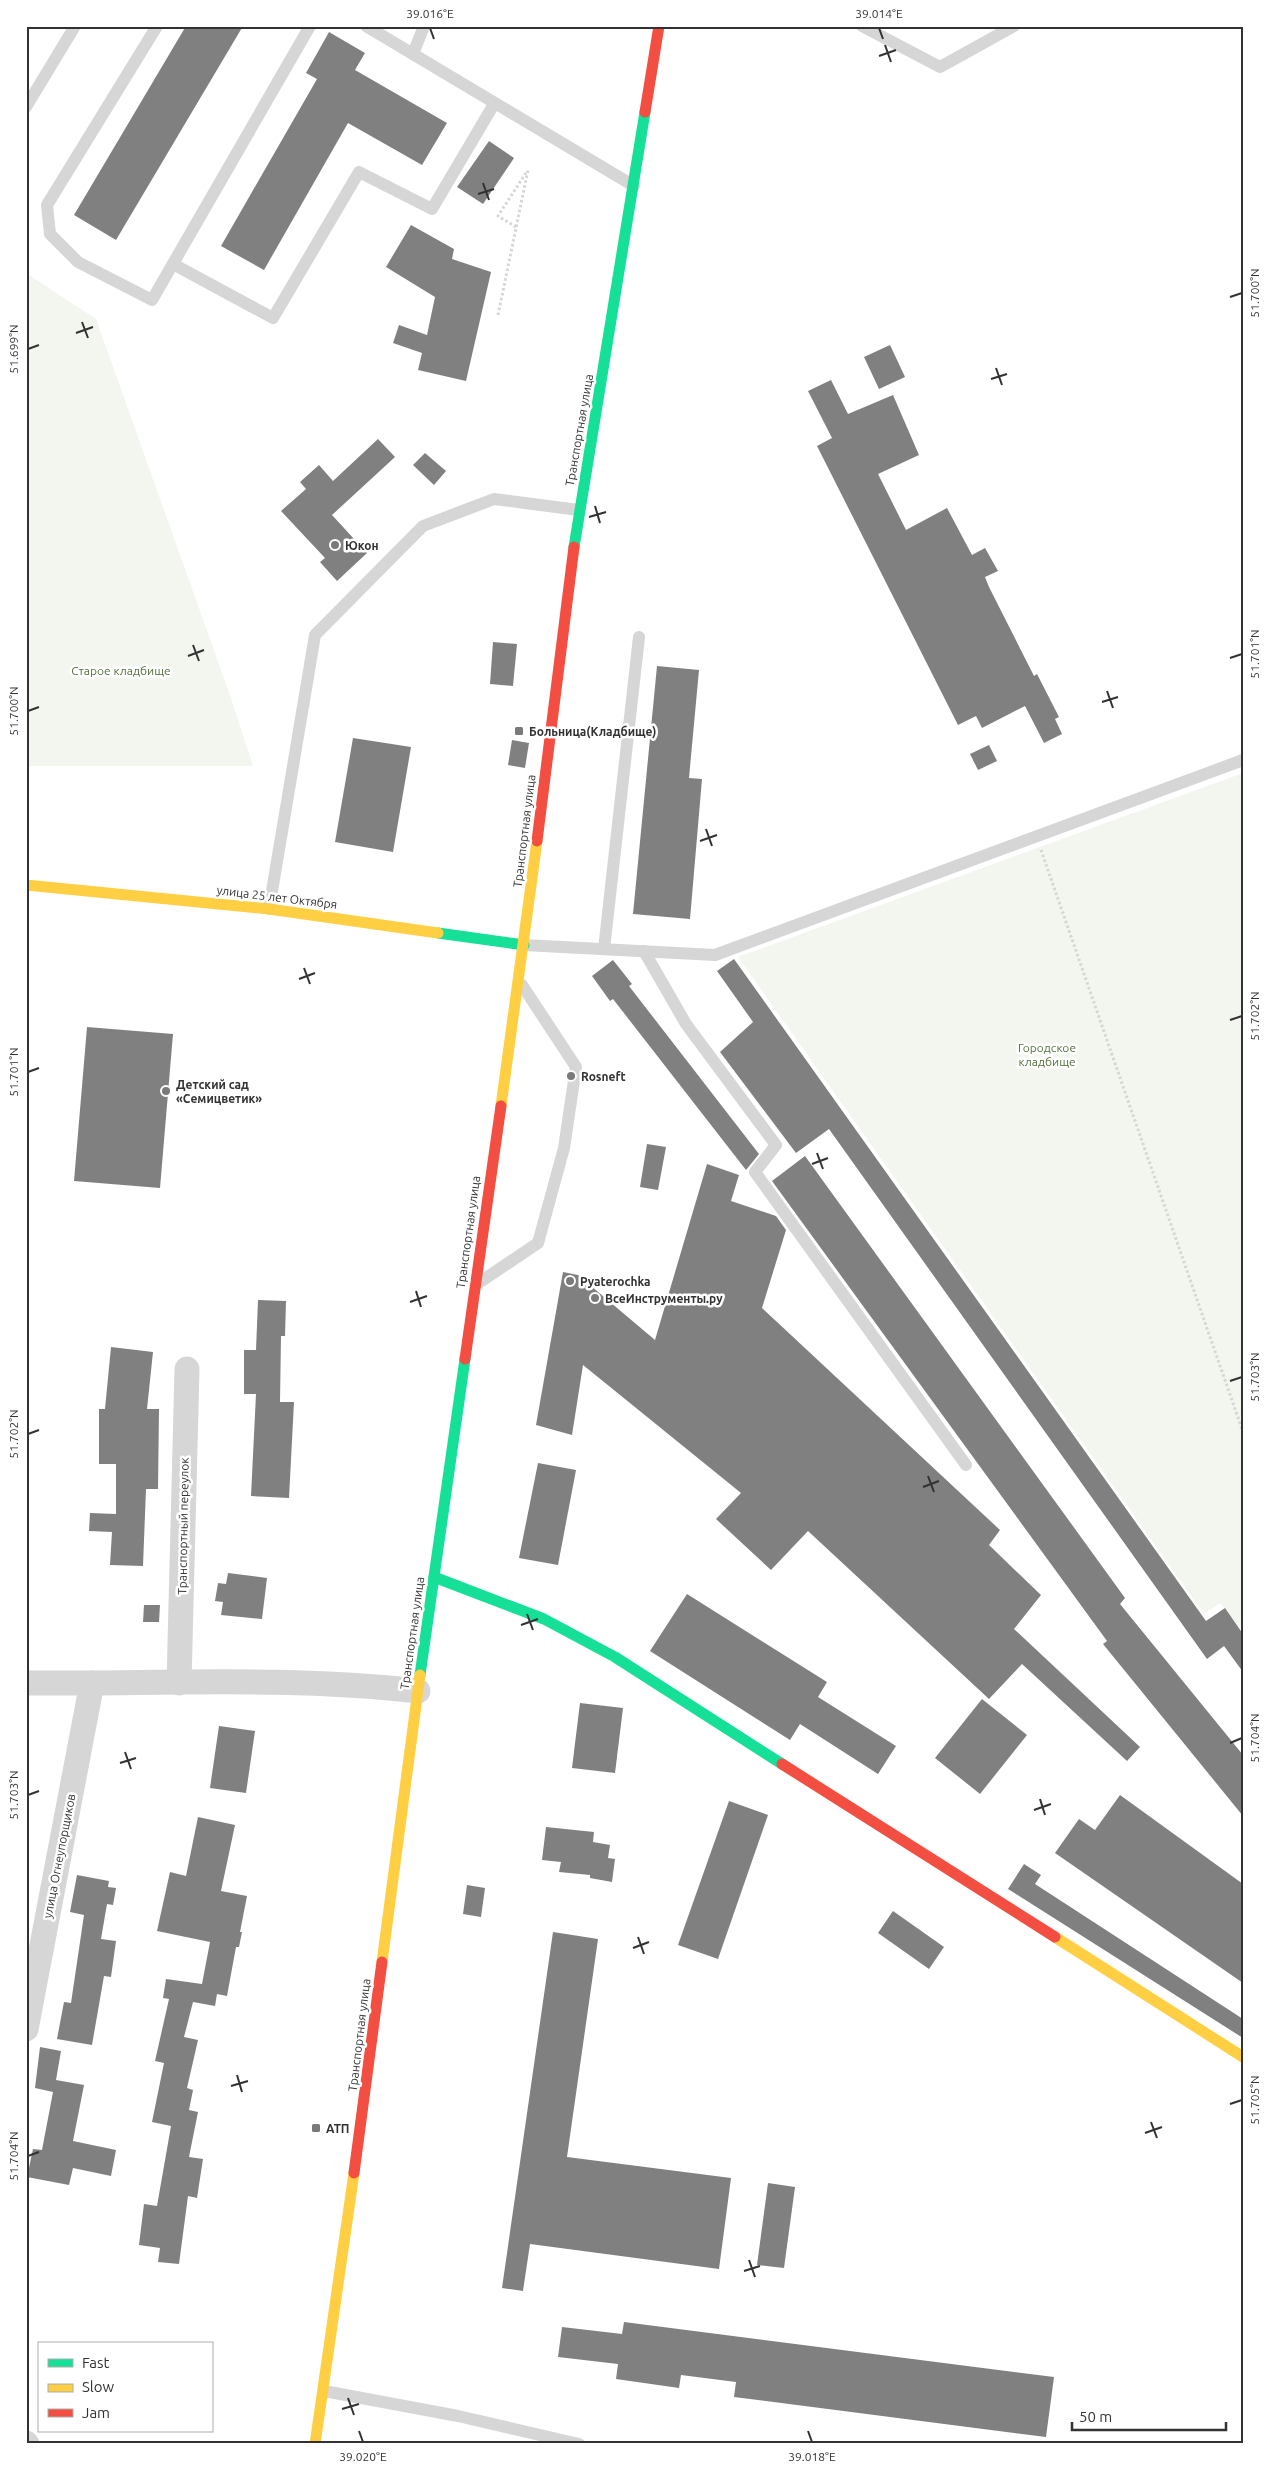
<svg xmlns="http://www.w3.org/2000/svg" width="1269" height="2470" viewBox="0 0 1269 2470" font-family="Ubuntu,sans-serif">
<rect width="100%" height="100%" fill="#fff"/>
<g fill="#f3f6ee">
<path d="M26 273 96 319 231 698 253 766H26Z"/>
<path d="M1243 773V1632L1220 1603 1204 1614 738 957Z"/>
</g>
<g fill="#808080">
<path d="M186 26H243L116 240 74 215Z"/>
<path d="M329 32 365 53 355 70 447 123 422 165 348 123 264 270 221 246 317 79 306 73Z"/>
<path d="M489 141 514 158 483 204 457 187Z"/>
<path d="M411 225 454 249 452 259 491 272 466 381 418 370 422 353 393 343 399 325 427 335 435 297 386 267Z"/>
<path d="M890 345 905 377 879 389 864 357Z"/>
<path d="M831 380 848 414 893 395 919 455 878 474 906 530 947 508 972 555 985 548 998 571 985 577 989 587 1034 676 1037 674 1059 717 1055 719 1062 734 1044 743 1025 706 982 728 976 716 958 725 817 446 832 438 808 391Z"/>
<path d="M378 439 395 457 332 515 367 553 337 581 320 562 325 558 281 511 306 489 300 482 319 465 333 481Z"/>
<path d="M425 453 446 471 434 485 413 465Z"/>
<path d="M493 642 517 644 513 686 490 684Z"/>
<path d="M657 666 699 670 689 778 702 779 690 919 633 914Z"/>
<path d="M353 738 411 747 393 852 335 842Z"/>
<path d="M512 740 529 743 525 768 508 765Z"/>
<path d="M989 745 997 761 978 770 970 754Z"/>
<path d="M734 959 1206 1621 1225 1608 1243 1634V1672L1224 1646 1207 1659 829 1129 796 1153 720 1052 753 1022 717 971Z"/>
<path d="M613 960 632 984 629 986 759 1154 746 1170 613 999 610 1001 592 976Z"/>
<path d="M87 1027 173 1034 160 1188 74 1181Z"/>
<path d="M647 1144 666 1147 658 1190 640 1187Z"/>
<path d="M805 1156 1125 1598 1120 1604 1243 1755V1816L1103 1644 1107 1641 772 1181Z"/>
<path d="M707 1164 739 1175 731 1201 776 1216 786 1230 762 1308 1000 1530 989 1545 1041 1595 1014 1629 1140 1747 1127 1761 1022 1664 989 1699 808 1531 771 1570 716 1519 741 1493 583 1365 572 1435 536 1425 563 1272 578 1275 655 1340Z"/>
<path d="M258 1300 286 1301 285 1336H281L280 1402H294L289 1498 251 1496 256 1394H244V1350H256Z"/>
<path d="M111 1347 153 1352 147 1409H159L158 1489H146L143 1566 110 1565 112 1532 89 1531 90 1513 116 1514V1464H99V1409H105Z"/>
<path d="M538 1463 576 1470 558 1565 519 1558Z"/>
<path d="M228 1573 267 1578 262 1619 221 1615 223 1602 215 1601 218 1583 226 1584Z"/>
<path d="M687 1594 827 1682 818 1697 896 1746 878 1774 800 1724 790 1740 650 1651Z"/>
<path d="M144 1605H160L159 1622H143Z"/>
<path d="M982 1699 1027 1735 980 1794 935 1758Z"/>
<path d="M580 1703 623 1708 615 1773 572 1768Z"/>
<path d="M219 1726 255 1731 246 1793 210 1788Z"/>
<path d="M1120 1795 1243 1884V1983L1055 1853 1079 1819 1095 1830Z"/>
<path d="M729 1801 768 1815 718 1959 678 1945Z"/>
<path d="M198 1817 235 1825 221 1891 247 1896 240 1932H242L239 1947H236L227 1996 217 1994 215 2006 193 2002 184 2037 198 2040 187 2088 193 2090 189 2110 198 2112 189 2157 203 2159 197 2198 188 2196 179 2264 158 2262 160 2248 139 2245 144 2204 157 2206 171 2126 152 2122 164 2063 155 2061 169 1999 163 1998 166 1979 202 1984 210 1942 157 1931 170 1872 186 1876Z"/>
<path d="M546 1827 594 1832 593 1842 610 1845 608 1858 615 1859 612 1882 590 1878V1875L559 1872 561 1862 542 1860Z"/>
<path d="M1024 1864 1041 1875 1035 1884 1243 2019V2038L1008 1889Z"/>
<path d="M77 1875 109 1881 108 1887 116 1888 113 1905 107 1904 101 1939 116 1941 111 1977 104 1976 92 2045 57 2039 64 2002 71 2003 84 1915 70 1912Z"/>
<path d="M467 1885 485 1888 481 1917 463 1914Z"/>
<path d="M893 1911 944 1947 929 1969 878 1933Z"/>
<path d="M553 1932 598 1939 567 2157 731 2178 719 2269 530 2244 523 2291 502 2288Z"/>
<path d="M40 2047 61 2051 56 2080 84 2085 73 2141 116 2150 111 2176 73 2168 69 2185 27 2177 33 2149 42 2150 53 2092 35 2088Z"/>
<path d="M768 2183 795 2187 784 2268 757 2265Z"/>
<path d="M624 2322 1054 2377 1046 2437 734 2397 736 2382 681 2375 679 2388 616 2379 618 2364 558 2357 562 2327 622 2334Z"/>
</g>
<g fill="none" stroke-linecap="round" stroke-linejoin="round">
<g stroke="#d6d6d6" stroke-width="3" stroke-dasharray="2.5 2.5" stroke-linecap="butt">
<path d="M516 227 498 216 526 173"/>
<path d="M498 315 528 170"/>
<path d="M1041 850 1243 1432"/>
</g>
<g stroke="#d6d6d6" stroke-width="12">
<path d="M157 26 47 205 50 234 78 262 152 300 310 26"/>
<path d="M366 26 634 186"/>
<path d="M862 26 940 67 1014 26"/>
<path d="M413 54 424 26"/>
<path d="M26 107 75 26"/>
<path d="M173 264 273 318 359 172 432 209 494 104"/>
<path d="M269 909 315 635 423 526 494 499 579 510"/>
<path d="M524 945 715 955 1243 760"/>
<path d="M604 949 639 637"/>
<path d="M644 951 686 1024 776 1145 755 1172 966 1465"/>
<path d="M477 1284 538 1243 564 1148 576 1067 522 985"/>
<path d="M324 2391 458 2416 579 2444"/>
</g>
<g stroke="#d6d6d6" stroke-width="25">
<path d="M26 1683C156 1684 288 1676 418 1691"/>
<path d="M179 1683 187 1369"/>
<path d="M26 2029 92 1683"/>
<path d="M26 2443 27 2444"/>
</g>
<g stroke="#16e098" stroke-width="11">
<path d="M574 547 645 112"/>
<path d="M438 933 524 945"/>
<path d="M434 1577 544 1619 615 1657 782 1764"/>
<path d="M420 1675 465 1359"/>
</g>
<g stroke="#ffcf43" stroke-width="11">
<path d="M26 885 269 909 438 933"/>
<path d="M501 1106 537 841"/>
<path d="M1055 1937 1243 2057"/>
<path d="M382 1962 420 1675"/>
<path d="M315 2444 354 2173"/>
</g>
<g stroke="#f24e42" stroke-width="11">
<path d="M645 112 659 26"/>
<path d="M537 841 574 547"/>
<path d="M465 1359 501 1106"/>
<path d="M782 1764 1055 1937"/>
<path d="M354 2173 382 1962"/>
</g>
</g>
<path fill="none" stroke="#323232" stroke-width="2" d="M430 28 434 39M879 28 883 39M885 45 891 62M879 56 896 50M483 183 489 200M478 194 494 189M1230 297 1242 293M82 322 88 338M76 333 93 327M28 349 39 345M996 368 1002 385M991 379 1007 374M595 506 600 523M589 517 606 512M193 645 199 661M188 656 204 650M1230 658 1242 654M1107 691 1113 708M1102 702 1118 697M28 711 39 707M706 829 712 846M700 841 717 835M304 968 310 984M299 979 315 973M1230 1020 1242 1016M28 1072 39 1068M817 1153 823 1169M812 1164 828 1158M416 1291 421 1307M410 1302 427 1296M1230 1381 1242 1377M28 1434 39 1430M928 1476 934 1492M923 1487 939 1481M527 1614 533 1630M521 1625 538 1619M1230 1743 1242 1738M125 1752 131 1769M120 1763 136 1758M28 1795 39 1791M1040 1799 1045 1815M1034 1810 1051 1804M638 1937 644 1954M633 1948 649 1942M237 2075 242 2092M231 2086 248 2081M1230 2104 1242 2100M1151 2122 1157 2138M1145 2133 1162 2127M28 2156 39 2152M749 2260 755 2277M744 2271 760 2266M348 2398 354 2415M342 2409 359 2404M359 2431 363 2442M808 2431 812 2442"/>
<g fill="#7a7a7a" stroke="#fff" stroke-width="2">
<circle cx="335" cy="545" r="5"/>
<rect x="514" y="726" width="10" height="10" rx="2.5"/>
<circle cx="571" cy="1076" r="5"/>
<circle cx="166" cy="1091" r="5"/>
<circle cx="570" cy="1281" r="5"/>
<circle cx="595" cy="1298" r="5"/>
<rect x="311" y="2123" width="10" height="10" rx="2.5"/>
</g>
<g text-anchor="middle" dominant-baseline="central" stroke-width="5" stroke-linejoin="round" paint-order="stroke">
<g font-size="12" fill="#323232" stroke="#fff">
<text transform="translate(579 430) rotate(-80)">Транспортная улица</text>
<text transform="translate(524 831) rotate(-83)">Транспортная улица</text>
<text transform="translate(277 897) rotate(7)">улица 25 лет Октября</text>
<text transform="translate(468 1232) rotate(-82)">Транспортная улица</text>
<text transform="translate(183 1526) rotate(-89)">Транспортный переулок</text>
<text transform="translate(412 1633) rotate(-82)">Транспортная улица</text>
<text transform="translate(59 1856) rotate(-79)">улица Огнеупорщиков</text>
<text transform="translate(359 2035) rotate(-83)">Транспортная улица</text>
</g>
<g font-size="12" font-weight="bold" fill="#323232" stroke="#fff" text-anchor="start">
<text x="345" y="545">Юкон</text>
<text x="529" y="731">Больница(Кладбище)</text>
<text x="581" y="1076">Rosneft</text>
<text x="176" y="1084">Детский сад<tspan x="176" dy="14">«Семицветик»</tspan></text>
<text x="580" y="1281">Pyaterochka</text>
<text x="605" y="1298">ВсеИнструменты.ру</text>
<text x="326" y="2128">АТП</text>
</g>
<g font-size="12" fill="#56713c" stroke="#fff">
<text x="121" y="670">Старое кладбище</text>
<text x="1047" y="1047">Городское<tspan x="1047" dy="14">кладбище</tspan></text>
</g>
</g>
<rect width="1269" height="2470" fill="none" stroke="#ffffff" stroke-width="55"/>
<rect x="38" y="2342" width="175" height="90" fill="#ffffff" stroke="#adadad"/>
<rect x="48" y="2359" width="25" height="8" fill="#16e098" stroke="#adadad"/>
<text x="82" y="2368" font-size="15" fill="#323232">Fast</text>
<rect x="48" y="2384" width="25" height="8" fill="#ffcf43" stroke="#adadad"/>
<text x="82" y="2392" font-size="15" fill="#323232">Slow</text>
<rect x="48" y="2409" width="25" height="8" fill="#f24e42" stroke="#adadad"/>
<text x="82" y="2418" font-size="15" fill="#323232">Jam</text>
<path d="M1072 2422v8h154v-8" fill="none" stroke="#323232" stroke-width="2.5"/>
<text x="1079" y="2422" font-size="15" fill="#323232" stroke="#ffffff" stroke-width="4" paint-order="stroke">50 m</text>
<rect x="28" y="28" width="1214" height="2414" fill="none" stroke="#323232" stroke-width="2"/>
<g font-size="12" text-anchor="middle" fill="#323232">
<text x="430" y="18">39.016°E</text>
<text x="879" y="18">39.014°E</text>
<text transform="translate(1255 293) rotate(-90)" y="4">51.700°N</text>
<text transform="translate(14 349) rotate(-90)" y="4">51.699°N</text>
<text transform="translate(1255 654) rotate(-90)" y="4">51.701°N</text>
<text transform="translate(14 711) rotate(-90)" y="4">51.700°N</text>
<text transform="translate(1255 1016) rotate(-90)" y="4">51.702°N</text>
<text transform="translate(14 1072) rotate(-90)" y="4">51.701°N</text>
<text transform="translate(1255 1377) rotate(-90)" y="4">51.703°N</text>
<text transform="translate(14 1434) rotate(-90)" y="4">51.702°N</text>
<text transform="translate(1255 1738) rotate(-90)" y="4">51.704°N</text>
<text transform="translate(14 1795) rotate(-90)" y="4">51.703°N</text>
<text transform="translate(1255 2100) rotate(-90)" y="4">51.705°N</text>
<text transform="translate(14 2156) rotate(-90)" y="4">51.704°N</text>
<text x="363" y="2461">39.020°E</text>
<text x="812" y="2461">39.018°E</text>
</g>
</svg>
